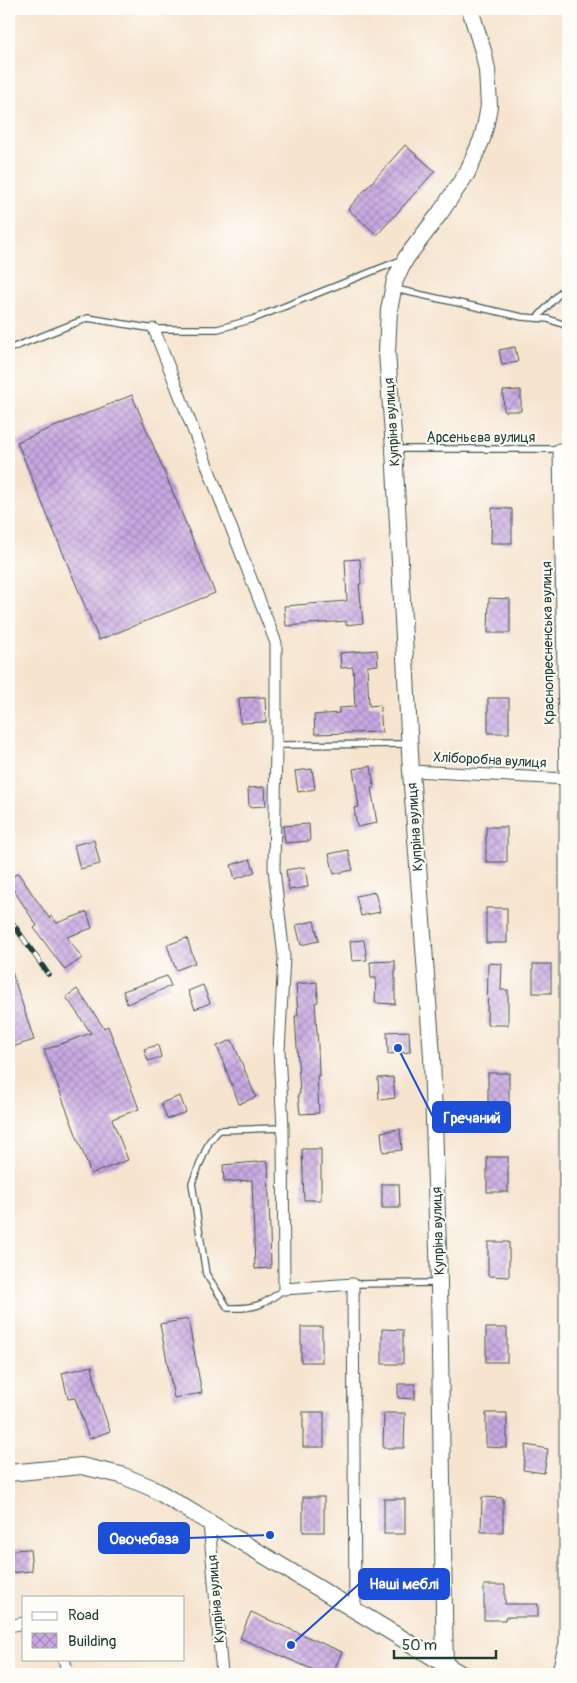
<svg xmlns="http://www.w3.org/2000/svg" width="577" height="1683" viewBox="0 0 577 1683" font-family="Pangolin,sans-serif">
<defs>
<pattern id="building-cross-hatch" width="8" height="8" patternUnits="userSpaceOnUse" patternTransform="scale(1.25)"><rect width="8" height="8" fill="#c9a8e2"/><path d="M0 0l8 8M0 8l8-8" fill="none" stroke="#a38ab8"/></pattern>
</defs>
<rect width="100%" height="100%" fill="#fdfcf7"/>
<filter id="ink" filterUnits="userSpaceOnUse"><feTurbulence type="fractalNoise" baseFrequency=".02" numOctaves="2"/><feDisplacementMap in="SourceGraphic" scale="10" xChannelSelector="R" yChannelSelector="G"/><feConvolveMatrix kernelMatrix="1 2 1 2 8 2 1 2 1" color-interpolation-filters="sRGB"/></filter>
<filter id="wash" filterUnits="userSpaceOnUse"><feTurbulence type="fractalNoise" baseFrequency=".0096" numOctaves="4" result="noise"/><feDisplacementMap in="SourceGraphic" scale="20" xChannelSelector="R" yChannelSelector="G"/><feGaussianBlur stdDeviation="1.12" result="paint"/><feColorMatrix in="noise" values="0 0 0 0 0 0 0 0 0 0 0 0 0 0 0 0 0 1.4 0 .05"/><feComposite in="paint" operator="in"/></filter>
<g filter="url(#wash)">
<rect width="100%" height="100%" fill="#f6e4cf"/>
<g id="blocks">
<g fill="url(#building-cross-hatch)">
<path d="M405 145 435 171 377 235 348 209Z"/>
<path d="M515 347 518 362 502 365 499 350Z"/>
<path d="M521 390V411H504L503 391Z"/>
<path d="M132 395 215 593 99 640 17 442Z"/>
<path d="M492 508 512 509V543H491Z"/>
<path d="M360 559 361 584H359L363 623 346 625V621L286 626 284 606 347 601 345 560Z"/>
<path d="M489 598 510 599V633H488Z"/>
<path d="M377 650 378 665 367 666 369 706 380 705 382 732 315 734 314 715 339 713V708L355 707 353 667 341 668 340 653Z"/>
<path d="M265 697 266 722 240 723 239 698Z"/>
<rect x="488" y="698" width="21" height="35"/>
<path d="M371 766 374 788H371L377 823 357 827 354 808 359 807 353 769Z"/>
<path d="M312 769 315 789 298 792 295 771Z"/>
<path d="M265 787 266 806 249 807 248 788Z"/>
<path d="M309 824 310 841 285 843 283 826Z"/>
<rect x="486" y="827" width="21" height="35"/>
<path d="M94 840 100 864 80 869 74 845Z"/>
<path d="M348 850 353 870 334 874 329 854Z"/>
<path d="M250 859 255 872 235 879 231 865Z"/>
<path d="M305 867 308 887 289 890 286 870Z"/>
<path d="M18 873 49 918 51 916 57 923 87 912 92 928 67 937 82 958 65 970 34 928 37 926 9 883V879Z"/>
<path d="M375 892 380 912 361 916 356 896Z"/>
<rect x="486" y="908" width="21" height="35"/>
<path d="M314 921 319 941 301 945 296 925Z"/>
<path d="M187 938 195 963 176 970 167 945Z"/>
<path d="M364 940 367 960 352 961 350 941Z"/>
<path d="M395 961V1004L375 1003 376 978H371L370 962Z"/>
<path d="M488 963 502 964 501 990H508V1025H487Z"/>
<rect x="533" y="964" width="18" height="29"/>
<path d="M9 969H11L34 1040 9 1048Z"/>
<path d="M167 976 171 986 127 1004 123 991Z"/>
<path d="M317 982 318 1002 315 1003 318 1046 319 1076H317L319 1113 300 1114 298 1094H300L295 1016H298L296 984Z"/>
<path d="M203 985 210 1003 195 1009 188 991Z"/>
<path d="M77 989 104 1028 108 1026 139 1109 112 1119 128 1160 91 1174 44 1050 91 1033 66 997Z"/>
<path d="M409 1031 410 1052 388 1054 387 1032Z"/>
<path d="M232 1040 256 1097 239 1104 217 1046Z"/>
<path d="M158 1045 161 1057 148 1061 144 1049Z"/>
<rect x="488" y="1073" width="21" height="35"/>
<path d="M393 1077 395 1098 379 1100 378 1078Z"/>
<path d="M180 1096 186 1112 167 1119 161 1103Z"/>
<path d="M400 1129 402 1150 383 1152 381 1132Z"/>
<path d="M302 1149H321V1200H304Z"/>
<rect x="487" y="1157" width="21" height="35"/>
<path d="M268 1161 271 1268 255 1269 252 1180 224 1182 223 1165Z"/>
<path d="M382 1184H399L400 1208H382Z"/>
<path d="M488 1242H509V1277L488 1276Z"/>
<path d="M188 1319 202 1393 174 1398 160 1324Z"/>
<rect x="301" y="1327" width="21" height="35"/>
<rect x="486" y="1328" width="21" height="34"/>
<path d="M382 1329 403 1330V1364H382Z"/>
<path d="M92 1366 97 1392 110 1431 89 1439 75 1398 68 1399 62 1373Z"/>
<path d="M398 1384H415V1399L398 1398Z"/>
<rect x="303" y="1412" width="21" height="35"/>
<path d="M384 1413H405L404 1448H383Z"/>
<path d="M486 1413H507V1448L486 1447Z"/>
<path d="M526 1445 548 1449 544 1473 523 1470Z"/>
<rect x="303" y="1497" width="21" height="35"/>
<path d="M482 1497 503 1498V1532H481Z"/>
<rect x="384" y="1499" width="21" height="35"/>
<path d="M30 1549 32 1571 9 1573V1550Z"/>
<path d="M484 1585H505V1604H538V1617H505V1620H484Z"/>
<path d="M251 1612 342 1652 332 1674H323L240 1638Z"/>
</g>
</g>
</g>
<g filter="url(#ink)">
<use href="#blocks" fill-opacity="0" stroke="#3f564b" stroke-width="1"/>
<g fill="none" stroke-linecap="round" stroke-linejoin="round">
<g stroke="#3f564b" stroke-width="8">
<g id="lane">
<path d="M395 289 522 317 548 319 568 326"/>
<path d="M537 318 568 284"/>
<path d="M9 349 88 318 154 329H218L253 319 401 260"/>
<path d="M396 449H568"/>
<path d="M276 745 409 744"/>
<path d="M283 1128 219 1130 209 1142 192 1183 206 1274 228 1308C255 1309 264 1305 284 1289"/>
<path d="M353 1284 438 1283"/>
</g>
</g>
<g stroke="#3f564b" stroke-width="13">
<g id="street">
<path d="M154 329 276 643V745L274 869 284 957 279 1051 283 1128 284 1289 353 1284 355 1610"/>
<path d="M411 771 568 779"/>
<path d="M209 1523 222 1674"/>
<path d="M9 1626 24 1623"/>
<path d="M64 1659 68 1674"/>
<path d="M557 1674 565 1643V779L559 449"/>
</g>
</g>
<g stroke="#3f564b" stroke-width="18">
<g id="secondary">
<path d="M9 1473 81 1466 121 1475 152 1488 461 1674"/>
<path d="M445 1674 439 1283 432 1056 411 771 394 449 387 352 389 310 395 280 406 258 440 213 467 173 482 139 486 123 489 106 487 70 483 51 470 9"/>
</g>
</g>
<use href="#lane" stroke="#fff" stroke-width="5.5"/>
<use href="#street" stroke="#fff" stroke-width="11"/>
<use href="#secondary" stroke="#fff" stroke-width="16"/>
<g stroke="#1f3d34" stroke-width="5.5">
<path id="rail" d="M9 918 48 974"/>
</g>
<use href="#rail" stroke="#fdfcf7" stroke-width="4" stroke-dasharray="11" stroke-linecap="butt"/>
</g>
</g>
<g text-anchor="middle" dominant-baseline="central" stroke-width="4" stroke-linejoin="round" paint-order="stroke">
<g font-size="14" fill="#1f3d34" stroke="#fdfcf7">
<text transform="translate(392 422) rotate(-94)">Купріна вулиця</text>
<text x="481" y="437">Арсеньєва вулиця</text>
<text transform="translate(548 643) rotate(-91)">Краснопресненська вулиця</text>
<text transform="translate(490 760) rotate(3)">Хліборобна вулиця</text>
<text transform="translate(415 827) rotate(-94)">Купріна вулиця</text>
<text transform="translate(438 1231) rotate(-92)">Купріна вулиця</text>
<text transform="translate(216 1599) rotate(-95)">Купріна вулиця</text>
</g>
</g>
<path fill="none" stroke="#1d4ed8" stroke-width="2" d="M398 1048L433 1117M270 1535L189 1538M291 1645L359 1584"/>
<g fill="#1d4ed8" stroke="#fdfcf7" stroke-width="2">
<circle cx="398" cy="1048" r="5"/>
<circle cx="270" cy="1535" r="5"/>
<circle cx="291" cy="1645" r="5"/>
</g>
<g fill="#1d4ed8" stroke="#1d4ed8" stroke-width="2">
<rect x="433" y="1102" width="77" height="30" rx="5"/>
<rect x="99" y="1523" width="90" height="30" rx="5"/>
<rect x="359" y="1569" width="90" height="30" rx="5"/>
</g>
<g font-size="15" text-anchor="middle" font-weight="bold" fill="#fff">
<text x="472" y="1123">Гречаний</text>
<text x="144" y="1544">Овочебаза</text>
<text x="404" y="1589">Наші меблі</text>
</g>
<rect width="577" height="1683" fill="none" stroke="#fdfcf7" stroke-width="30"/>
<rect x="22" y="1596" width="162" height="65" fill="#fdfcf7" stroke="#a4b0a9"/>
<rect x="32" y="1612" width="25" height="8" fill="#ffffff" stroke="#a4b0a9"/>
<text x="68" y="1620" font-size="15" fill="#1f3d34">Road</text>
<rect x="32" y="1633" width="25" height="15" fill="url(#building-cross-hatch)" stroke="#a4b0a9"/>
<text x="68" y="1646" font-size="15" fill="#1f3d34">Building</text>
<path d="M394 1650v8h102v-8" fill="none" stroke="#1f3d34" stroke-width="2.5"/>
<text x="402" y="1650" font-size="15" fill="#1f3d34" stroke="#fdfcf7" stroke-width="4" paint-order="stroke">50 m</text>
</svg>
